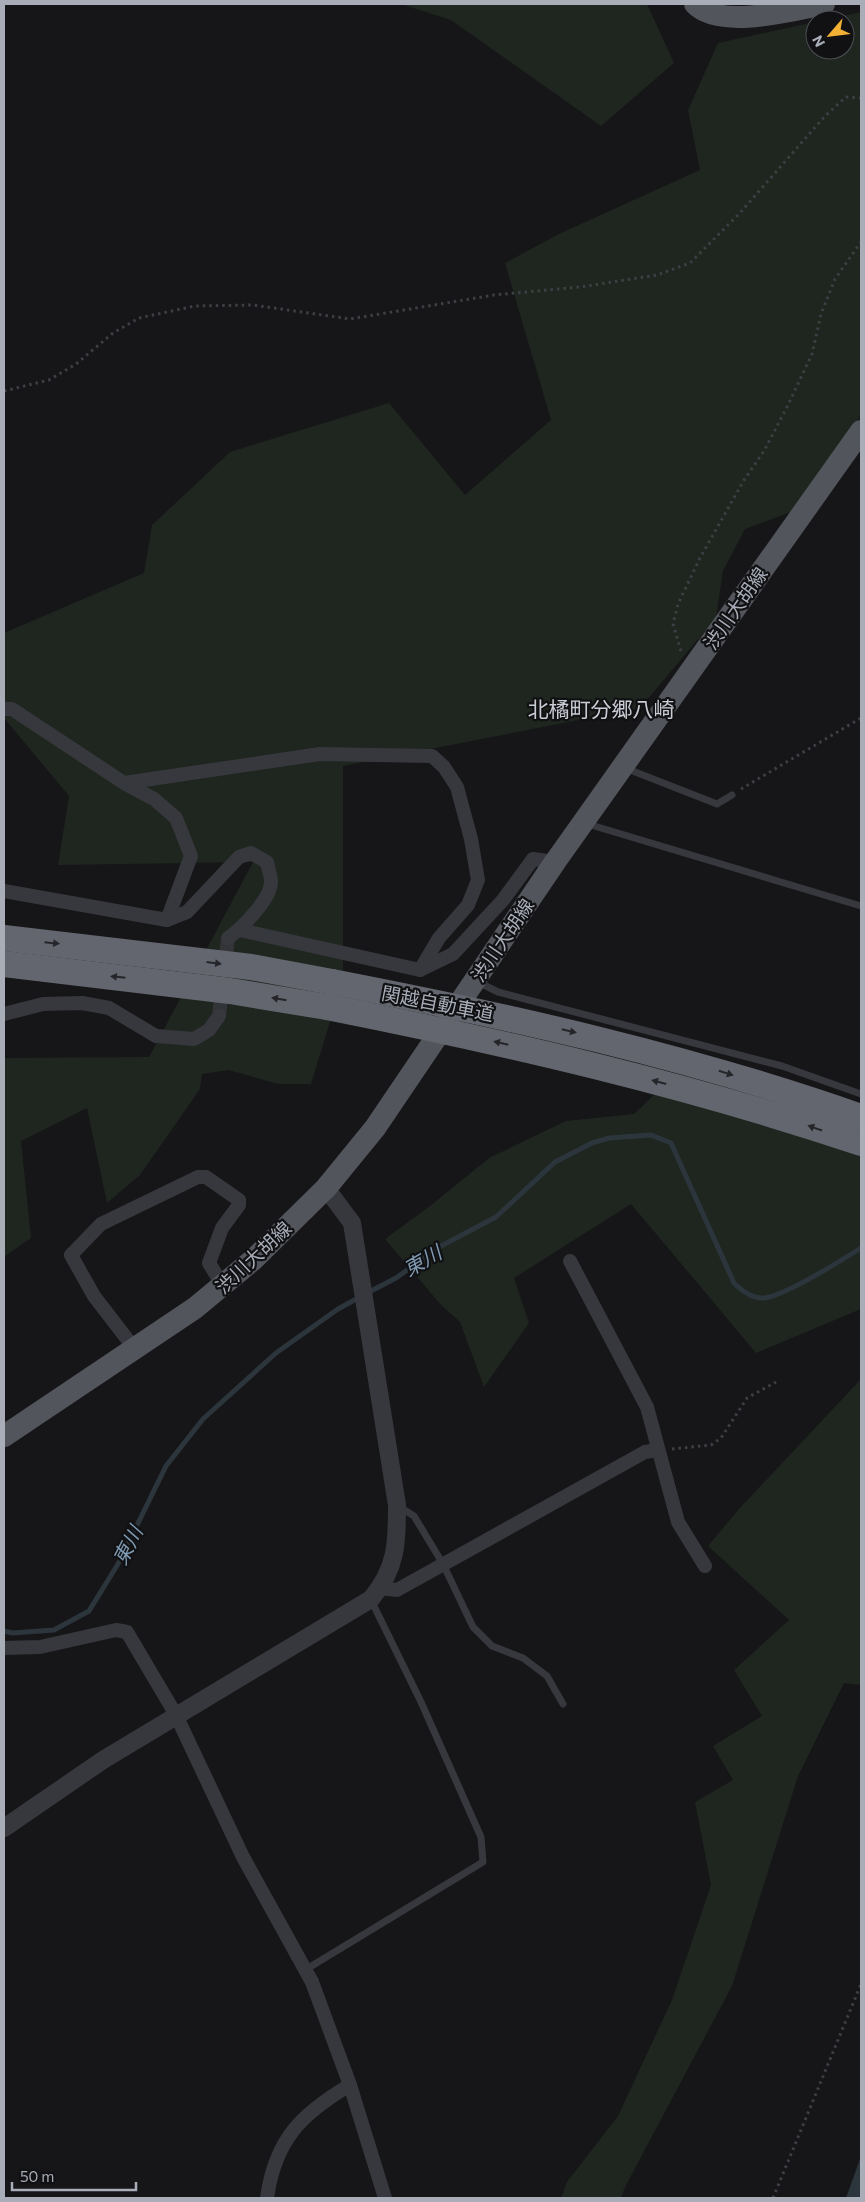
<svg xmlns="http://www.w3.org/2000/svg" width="865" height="2202" viewBox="0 0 865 2202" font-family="Commissioner,'Noto Sans JP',sans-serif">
<rect width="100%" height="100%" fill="#161618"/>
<g fill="#1e261f">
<path d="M401 4H647L674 63 601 126 451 20Z"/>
<path d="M861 12V415L796 510 745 529 723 571 716 618 640 708 343 766V979L311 1084H278L229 1070 202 1074 200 1089 140 1175 107 1203 87 1108 21 1141 31 1238 4 1257V1058L149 1057 253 862 58 865 69 796 4 718V633L144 573 152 525 230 452 389 403 465 495 551 420 505 263 559 234 700 170 688 110 718 43 815 22V50H845V20H826Z"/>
<path d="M657 1092 861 1150V1309L756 1353 631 1204 514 1278 529 1323 484 1387 460 1322 441 1305 385 1239 430 1206 489 1158 566 1121 634 1114Z"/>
<path d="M861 1379V1685L844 1683 798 1776 732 1986 625 2187 621 2198H561L567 2182 618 2116 672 2000 711 1885 695 1802 733 1780 713 1746 762 1716 734 1670 789 1620 708 1546 739 1509Z"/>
</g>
<path fill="#2c353c" d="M861 2156V2198H846Z"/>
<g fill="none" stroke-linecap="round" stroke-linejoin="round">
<g stroke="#2c353c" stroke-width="5">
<path d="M367 1293 396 1278 441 1246 496 1217 555 1162 592 1143 609 1138 651 1135 671 1143 734 1283C742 1291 752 1299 764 1298 785 1296 842 1260 861 1248"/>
<path d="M4 1631 12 1633 54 1630 89 1611 118 1564 166 1466 203 1419 276 1353 338 1309 360 1297"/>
</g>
<path stroke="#333438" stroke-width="14" stroke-dasharray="14 7" stroke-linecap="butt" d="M219 1016 228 938"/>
<g stroke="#3d3f44" stroke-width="3" stroke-dasharray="2.5 4" stroke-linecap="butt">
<path d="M4 391 49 380 76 364 113 333 139 318 195 306 253 305 350 319 494 295 580 287 657 275 690 263 739 214 825 116 846 97 861 98"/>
<path d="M681 651 673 624 678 604 700 558 744 480 764 451 788 405 812 354 821 314 835 279 861 242"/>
<path d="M741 789 861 718"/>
<path d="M672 1449 711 1445 721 1438 747 1398 776 1382"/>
<path d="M773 2198 861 1984"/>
</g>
<g stroke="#37383d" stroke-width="7">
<path d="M625 768 717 804 732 795"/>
<path d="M591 825 861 906"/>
<path d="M478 982 498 992 782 1066 861 1094"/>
<path d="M398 1506 414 1516 443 1564 473 1627 492 1646 523 1658 547 1676 563 1704"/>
<path d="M305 1970 483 1862 481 1837 421 1702 371 1600"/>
</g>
<g stroke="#37383d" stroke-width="14">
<path d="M4 709H12L124 783 154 799 176 818 191 856 167 920"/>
<path d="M124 783 320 754 432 756 444 767 457 787 471 839 478 880 468 905 439 938 420 970"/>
<path d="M4 891 167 920 187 912 239 857 251 853 267 862C268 868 271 876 271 882 271 899 241 929 228 938"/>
<path d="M240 930 420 970 453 954 503 900 533 859 555 862"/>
<path d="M4 1014 43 1004 82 1003 109 1008 156 1036 194 1039 209 1030 219 1016"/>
<path d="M570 1261 647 1407 678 1522 705 1566"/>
<path d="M134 1348 94 1296 71 1255 101 1224 198 1177H206L239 1200V1205L222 1228 209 1263 223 1286"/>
<path d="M380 1588 397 1590 645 1452 658 1450"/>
<path d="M4 1648 40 1647 116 1630 127 1632 176 1715 243 1857 312 1982 350 2085 385 2198"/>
<path d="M267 2198C275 2140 301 2114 350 2085"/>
</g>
<path stroke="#37383d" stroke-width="18" d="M4 1828 103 1760 371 1599C397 1568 397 1543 397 1505L352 1223 326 1188"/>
<g stroke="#53555c" stroke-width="22">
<path d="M695 4C720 30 793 10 824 4"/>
<path d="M4 1436 195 1308 254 1259 326 1188 375 1128 555 862 861 431"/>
</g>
<g stroke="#63666e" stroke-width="26">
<path d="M4 938 251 967 332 982"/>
<path d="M4 964 230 991 327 1007"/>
</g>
<g stroke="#63666e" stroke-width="26">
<path d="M332 982C513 1017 687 1056 861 1117"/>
<path d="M327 1007C508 1043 686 1084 861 1143"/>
</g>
</g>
<defs><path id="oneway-solid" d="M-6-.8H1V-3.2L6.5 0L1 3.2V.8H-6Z" transform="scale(1.25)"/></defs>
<g fill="#26262a">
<use href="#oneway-solid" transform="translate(52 943) rotate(6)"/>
<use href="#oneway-solid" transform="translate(214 963) rotate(7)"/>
<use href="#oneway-solid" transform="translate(118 977) rotate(-174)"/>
<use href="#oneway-solid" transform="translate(279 999) rotate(-170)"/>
<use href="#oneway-solid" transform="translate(569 1031) rotate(13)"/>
<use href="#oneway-solid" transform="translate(501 1043) rotate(-167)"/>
<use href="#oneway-solid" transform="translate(726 1073) rotate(17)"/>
<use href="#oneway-solid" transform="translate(659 1082) rotate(-165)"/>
<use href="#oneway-solid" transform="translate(815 1128) rotate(-161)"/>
</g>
<g text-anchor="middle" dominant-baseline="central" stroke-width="4.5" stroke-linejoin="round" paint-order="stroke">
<g font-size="19" fill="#a8adb8" stroke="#111113">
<text transform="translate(735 608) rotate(-55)">渋川大胡線</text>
<text transform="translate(502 940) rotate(-56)">渋川大胡線</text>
<text transform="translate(438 1003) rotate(11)">関越自動車道</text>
<text transform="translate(253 1257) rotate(-43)">渋川大胡線</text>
</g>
<g font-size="20" font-style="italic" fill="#7f9bb3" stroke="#111113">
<text transform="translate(422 1260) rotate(-30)">東川</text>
<text transform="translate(127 1545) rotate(-63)">東川</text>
</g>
<g font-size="21" fill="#c9ccd4" stroke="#111113">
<text x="601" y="708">北橘町分郷八崎</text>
</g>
</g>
<rect width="865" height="2202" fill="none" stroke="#a8adb8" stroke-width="10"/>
<g transform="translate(830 35) rotate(242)"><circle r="24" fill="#111113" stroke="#4d4f55"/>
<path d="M0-4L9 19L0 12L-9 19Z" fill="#f2b134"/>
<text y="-8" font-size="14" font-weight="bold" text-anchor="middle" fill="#a8adb8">N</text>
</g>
<path d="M12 2182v8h124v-8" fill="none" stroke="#a8adb8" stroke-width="2.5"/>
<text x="20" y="2182" font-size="15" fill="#a8adb8" stroke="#111113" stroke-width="4" paint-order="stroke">50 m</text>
</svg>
